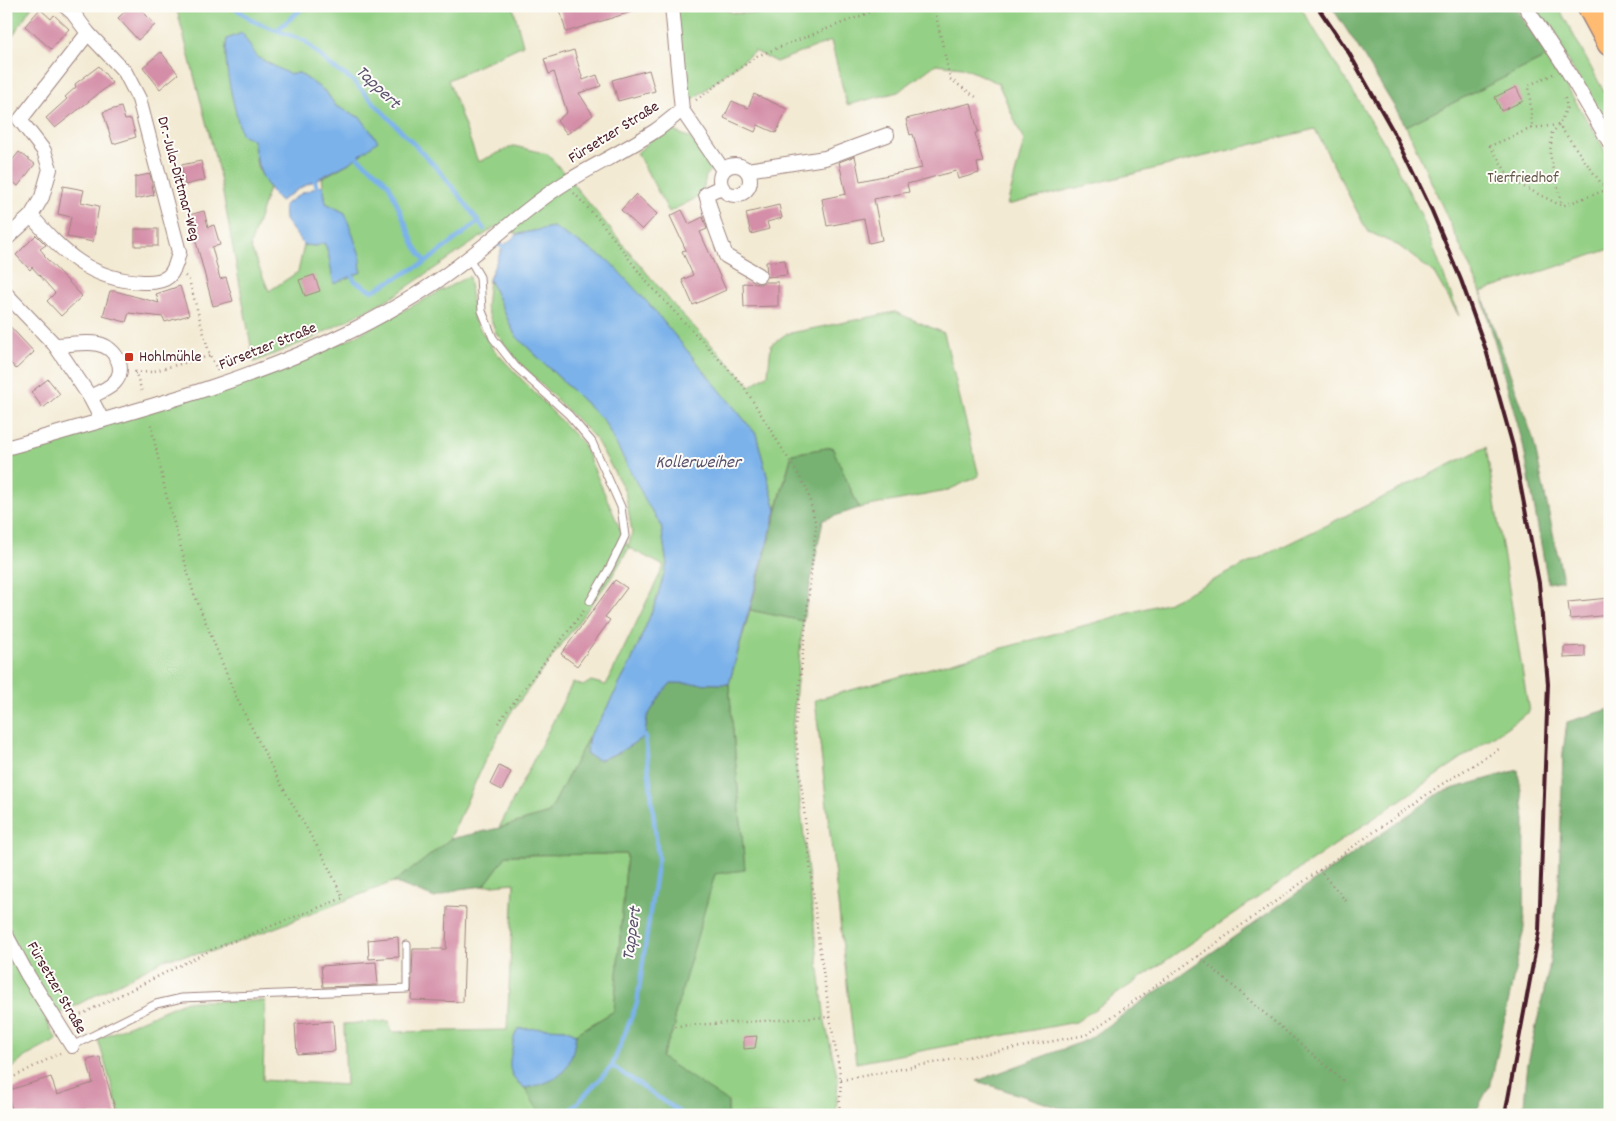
<svg xmlns="http://www.w3.org/2000/svg" width="1616" height="1121" viewBox="0 0 1616 1121" font-family="Dekko,sans-serif">
<rect width="100%" height="100%" fill="#fdfcf7"/>
<filter id="ink" filterUnits="userSpaceOnUse"><feTurbulence type="fractalNoise" baseFrequency=".02" numOctaves="2"/><feDisplacementMap in="SourceGraphic" scale="10" xChannelSelector="R" yChannelSelector="G"/><feConvolveMatrix kernelMatrix="1 2 1 2 8 2 1 2 1" color-interpolation-filters="sRGB"/></filter>
<filter id="wash" filterUnits="userSpaceOnUse"><feTurbulence type="fractalNoise" baseFrequency=".0096" numOctaves="4" result="noise"/><feDisplacementMap in="SourceGraphic" scale="20" xChannelSelector="R" yChannelSelector="G"/><feGaussianBlur stdDeviation="1.12" result="paint"/><feColorMatrix in="noise" values="0 0 0 0 0 0 0 0 0 0 0 0 0 0 0 0 0 1.4 0 .05"/><feComposite in="paint" operator="in"/></filter>
<g filter="url(#wash)">
<rect width="100%" height="100%" fill="#f3ead3"/>
<g fill="#94d085" stroke="#6f7858" fill-rule="evenodd">
<path d="M6 6H32L6 46Z"/>
<path d="M176 6H513L523 45 448 80 478 162 514 146 548 154 676 308 751 386 768 374 771 345 786 334 895 312 944 333 979 476 946 491 859 508 832 447 792 454 776 510 756 434 648 303 553 227 518 234 497 226 394 296 311 339 254 362 219 172ZM242 34 257 57 289 75 299 73 326 92 336 106 361 118 351 162 322 178 326 203 345 213 361 272 334 283C330 272 331 251 324 243L316 246 304 245 298 272 269 291 250 246 269 188 257 166 253 139 227 68 226 47 227 39Z"/>
<path d="M674 6H715L734 13 779 14 825 9 835 6H1300L1382 139 1421 215 1459 316 1434 273 1399 246 1367 231 1315 129 1007 205 1024 141 998 83 962 67 936 64 898 92 847 105 831 41 776 62 755 51 692 100 682 88Z"/>
<path d="M1532 6H1558L1610 103V127Z"/>
<path d="M1548 56 1602 145 1610 161V249L1481 292 1406 126Z"/>
<path d="M668 128 690 138 713 167 706 176 702 195 669 212 637 153 661 131Z"/>
<path d="M469 276 474 320 494 350 583 444 628 547 632 532 625 491 595 438 517 360 496 333 486 307 489 279 515 335 604 421 661 525 667 565 655 604 631 662 602 717 589 736 549 813 499 828 573 682 583 686 591 681 606 685 664 566 629 548 611 578 510 714 485 760 450 839 419 864 393 882 215 951 167 958 46 1021 57 1040 25 1057 6 1074V948L39 1007 6 944V454L346 341Z"/>
<path d="M1486 447 1529 712 1076 1022 856 1063 815 700 1169 602Z"/>
<path d="M750 610 803 621 792 731 825 1022 838 1079 836 1115H728V1102L661 1058 675 1026 674 1018 715 873 745 870 729 684Z"/>
<path d="M627 854 614 1011 576 1034 565 1029H518L517 1082 525 1088 539 1112 538 1115H120L98 1039 186 1001H265L263 1080 346 1085 344 1024 389 1021 391 1032 507 1030 514 883 484 886 507 855Z"/>
</g>
<g fill="#77b272" stroke="#60684e">
<path d="M1331 6H1514L1548 56 1406 126 1358 47Z"/>
<path d="M1481 292 1533 438 1563 580 1548 583 1523 444Z"/>
<path d="M832 447 859 508 823 520 803 621 750 610 792 454Z"/>
<path d="M671 683 729 684 745 870 715 874 674 1018 675 1026 661 1057 728 1102V1115H538L539 1112 525 1088C562 1080 570 1072 576 1034L614 1011 627 854 507 855 484 886 459 889 435 898 393 882 419 864 450 839 499 828 549 813 589 736 586 754 599 760 618 753 645 736 647 717 663 692Z"/>
<path d="M1610 709V1101L1603 1109 1596 1115H1523L1528 1063 1549 968 1559 882 1563 753 1567 722Z"/>
<path d="M1518 770 1525 819 1524 928 1491 1083 1474 1115H1134L1131 1112 1060 1108 977 1081 1087 1040 1441 792Z"/>
</g>
<g fill="#7bb2ea" stroke="#62688a">
<path d="M242 33 257 57 289 74 299 73 326 92 336 106 361 118 378 141 351 162 302 187 280 201C260 179 258 168 253 140L241 134C235 107 222 66 227 39Z"/>
<path d="M323 185 326 203 345 213 360 255 361 272 334 284C331 273 329 249 324 243L316 246 304 245 285 220 284 205 302 193Z"/>
<path d="M553 227 609 261 648 303 756 434 776 510 729 684 671 683 663 692 647 717 645 736 618 753 599 760 586 754 589 736 602 717 631 662 655 604 667 565 661 525 648 505 604 421 515 335 489 279 503 246 518 234Z"/>
<path d="M547 1028 565 1029 576 1034C571 1072 561 1081 525 1088 508 1075 508 1068 512 1049 513 1041 514 1035 518 1029Z"/>
</g>
<g fill="none" stroke-linecap="round" stroke-linejoin="round">
<g stroke="#7bb2ea" stroke-width="4.5">
<path d="M232 6 255 22 305 41 332 67 351 79 436 167 459 195 484 229"/>
<path d="M277 30 305 6"/>
<path d="M358 158 379 174 389 185 415 246 426 262 478 222"/>
<path d="M315 181 317 187"/>
<path d="M499 245 503 246"/>
<path d="M352 276 355 281 372 291 426 262"/>
<path d="M612 1066 684 1115"/>
<path d="M566 1115 612 1066 637 1003 658 857 645 736"/>
</g>
</g>
<g id="blocks">
<g fill="#d48ea7">
<path d="M131 6H138L155 25 138 40 118 18Z"/>
<path d="M559 6H640L641 9 566 32Z"/>
<path d="M40 9 51 19 54 15 69 29 51 49 25 26Z"/>
<path d="M574 50 583 80 597 75 601 86 579 93 593 115 567 134 557 121 567 112 554 72 549 74 544 59Z"/>
<path d="M161 52 178 74 160 89 143 67Z"/>
<path d="M99 66 112 83 55 128 46 118 67 99 65 97 76 87 75 84Z"/>
<path d="M649 70 655 91 618 101 612 80Z"/>
<path d="M1516 87 1523 101 1501 111 1495 97Z"/>
<path d="M754 94 787 109 776 133 758 125 755 132 724 118 732 101 748 108Z"/>
<path d="M971 103 978 132 975 133 983 162 977 163 979 173 958 179 956 171 907 184 909 192 874 199 882 240 869 243 864 219 827 226 822 199 846 194 839 162 855 156 860 181 922 168 913 134 910 135 906 119Z"/>
<path d="M121 107 125 120 131 119 136 137 113 144 103 112Z"/>
<path d="M19 152 35 164 18 186 6 176V168Z"/>
<path d="M201 161 205 180 185 185 181 165Z"/>
<path d="M150 174 154 195 135 199V177Z"/>
<path d="M63 186 84 190 81 202 99 206 93 242 67 237 71 217 58 214Z"/>
<path d="M636 194 657 214 642 230 621 210Z"/>
<path d="M779 205 782 218 767 222 769 229 751 234 746 213Z"/>
<path d="M682 210 689 224 703 217 707 229 700 232 726 290 693 305 682 280 693 275 682 251 686 250 670 216Z"/>
<path d="M204 211 208 227 214 225 220 245 212 247 220 279 226 277 233 301 213 306 189 215Z"/>
<rect x="135" y="229" width="23" height="17"/>
<path d="M36 235 46 245 40 249 45 255 44 256 82 296 61 316 47 301 55 293 32 267 30 270 16 255Z"/>
<path d="M785 260 787 275 767 277 766 262Z"/>
<path d="M314 275 320 291 305 296 299 280Z"/>
<path d="M764 282H778V306L744 307 743 283 760 284Z"/>
<path d="M180 286 189 315 165 322 163 317 129 313 126 322 103 316 110 291H115L159 303 156 294Z"/>
<path d="M6 322 34 352 16 369 6 358Z"/>
<path d="M48 379 60 394 43 408 31 392Z"/>
<path d="M615 580 627 588 605 617 610 620 577 666 561 654Z"/>
<path d="M1609 598 1610 615 1570 619 1568 602Z"/>
<path d="M1585 646V657L1564 658V647Z"/>
<path d="M499 766 511 772 502 790 490 784Z"/>
<path d="M447 907 466 908 463 1002 411 1000 413 949H446Z"/>
<path d="M398 937 399 957 369 959 368 940Z"/>
<path d="M376 962 378 985 323 987 321 966Z"/>
<path d="M333 1021 335 1051 297 1054 295 1024Z"/>
<path d="M757 1036 755 1048 744 1049V1037Z"/>
<path d="M100 1057 117 1115H14L6 1091 51 1077 57 1095 93 1083 87 1060Z"/>
</g>
</g>
</g>
<g filter="url(#ink)">
<use href="#blocks" fill-opacity="0" stroke="#9e847f" stroke-width="1"/>
<g fill="none" stroke-linecap="round" stroke-linejoin="round">
<g stroke="#9e847f" stroke-width="9">
<g id="lane">
<path d="M469 258 480 277 482 311 493 338 515 366 569 415 592 442 621 507 625 536 610 567 590 601"/>
<path d="M72 1046 156 1004 182 998 407 989V945"/>
</g>
</g>
<g stroke="#9e847f" stroke-width="16">
<g id="street">
<path d="M1525 6 1566 68 1610 143"/>
<path d="M682 110 723 170"/>
<circle cx="735" cy="180" r="15"/>
<path d="M747 170 825 158 887 135"/>
<path d="M721 187 706 194 715 226 726 256 759 275"/>
<path d="M31 216C64 253 90 280 143 282 168 283 174 276 179 252L139 99 125 72 88 33 73 13 65 6"/>
<path d="M6 239 31 216 42 197 50 169 44 151 20 120 88 33"/>
<path d="M6 294 55 345 90 397 102 420"/>
<path d="M55 345C67 345 88 341 98 344 115 347 128 369 114 383 108 389 98 393 90 397"/>
<path d="M6 448C123 414 241 385 351 331 393 310 434 286 471 256 502 232 531 204 565 183 594 165 626 150 655 131 664 125 673 117 682 110L672 6"/>
<path d="M6 935 27 974 72 1046"/>
</g>
</g>
<g stroke="#9e847f" stroke-width="28">
<path id="highway" d="M1590 6 1610 43"/>
</g>
<g stroke="#9e847f" stroke-width="2.5" stroke-dasharray="1 4" stroke-linecap="butt">
<path d="M934 6 950 79 976 97"/>
<path d="M6 17 16 6"/>
<path d="M1553 74 1529 85 1532 128 1490 146 1512 181 1562 206 1606 190 1559 125 1552 133 1550 154 1562 206"/>
<path d="M696 100 757 56 886 6"/>
<path d="M1532 128 1559 125 1567 107 1564 95"/>
<path d="M574 193 601 222 645 280 743 385 807 489 816 525 795 729 819 945 830 1017 675 1026"/>
<path d="M6 275 12 281"/>
<path d="M185 276 189 280 210 356 218 371"/>
<path d="M135 371 143 394"/>
<path d="M135 373 150 372 210 356"/>
<path d="M498 723 585 609"/>
<path d="M1319 870 1346 901"/>
<path d="M1198 956 1346 1083"/>
<path d="M830 1017 841 1080 839 1115"/>
<path d="M72 1019 213 949 343 898 325 860 279 781 236 697 193 591 166 494 150 421"/>
<path d="M841 1080 1086 1035 1439 786 1499 749"/>
<path d="M6 1081 60 1053"/>
</g>
<use href="#lane" stroke="#fff" stroke-width="7"/>
<use href="#street" stroke="#fff" stroke-width="14"/>
<use href="#highway" stroke="#febb71" stroke-width="25"/>
<path stroke="#4a1f2b" stroke-width="4" d="M1317 6 1349 53 1397 138 1432 211 1461 280 1486 350 1513 446 1539 583 1548 684 1539 931 1505 1115"/>
</g>
</g>
<rect fill="#c8321e" stroke="#fdfcf7" stroke-width="2" x="124" y="352" width="10" height="10" rx="2.5"/>
<g text-anchor="middle" dominant-baseline="central" stroke-width="4" stroke-linejoin="round" paint-order="stroke">
<g font-size="16" fill="#4a1f2b" stroke="#fdfcf7">
<text transform="translate(614 133) rotate(-32)">Fürsetzer Straße</text>
<text transform="translate(178 179) rotate(75)">Dr.-Jula-Dittmar-Weg</text>
<text transform="translate(268 347) rotate(-22)">Fürsetzer Straße</text>
<text transform="translate(56 988) rotate(60)">Fürsetzer Straße</text>
</g>
<g font-size="16" fill="#605446" stroke="#fdfcf7">
<text x="1523" y="178">Tierfriedhof</text>
</g>
<g font-size="16" fill="#4a1f2b" stroke="#fdfcf7" text-anchor="start">
<text x="139" y="357">Hohlmühle</text>
</g>
<g font-size="18" font-style="italic" fill="#5b526e" stroke="#fdfcf7">
<text transform="translate(377 88) rotate(44)">Tappert</text>
<text x="698" y="463">Kollerweiher</text>
<text transform="translate(633 934) rotate(-82)">Tappert</text>
</g>
</g>
<rect width="1616" height="1121" fill="none" stroke="#fdfcf7" stroke-width="25"/>
</svg>
